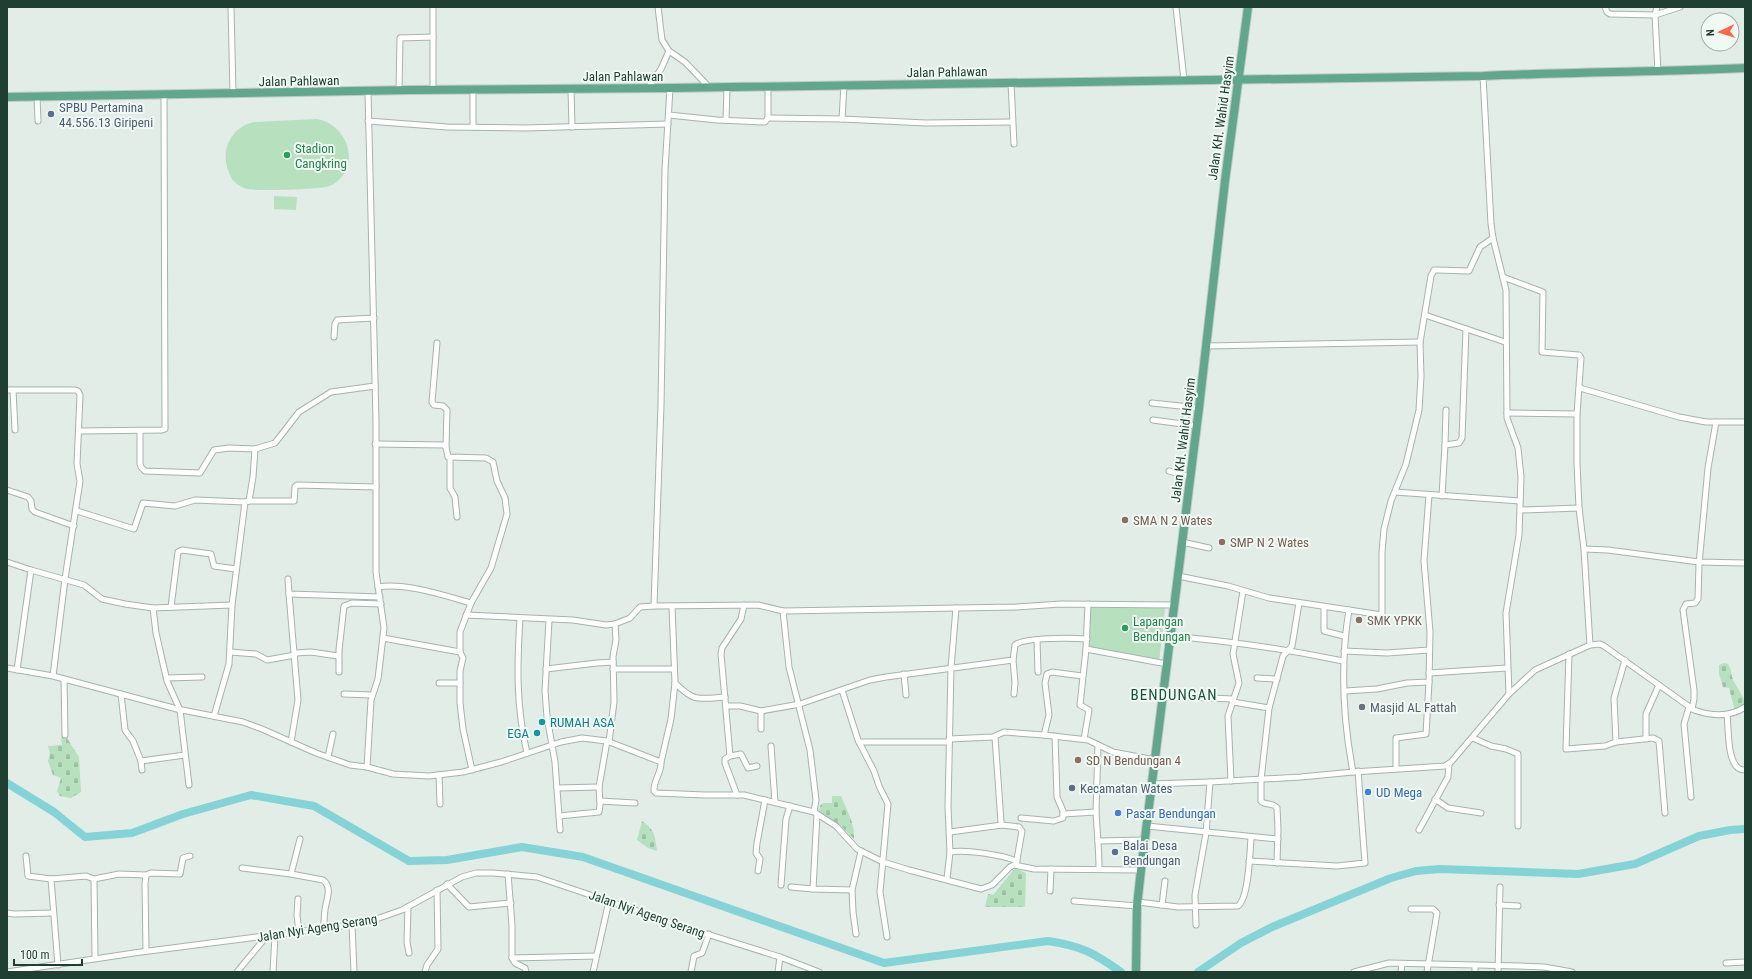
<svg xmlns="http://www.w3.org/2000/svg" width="1752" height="979" viewBox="0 0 1752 979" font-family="'Roboto Condensed',sans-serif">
<defs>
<pattern id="cemetery-stones" width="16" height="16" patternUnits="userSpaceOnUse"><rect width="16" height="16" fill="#b7e0be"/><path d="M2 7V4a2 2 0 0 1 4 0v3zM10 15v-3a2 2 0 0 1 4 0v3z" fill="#9dc1a4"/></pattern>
</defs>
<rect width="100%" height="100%" fill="#e1ede6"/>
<g fill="#b7e0be">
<path d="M317 119C349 125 362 167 332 185 324 190 258 191 247 189 242 188 235 183 232 179 218 156 228 127 255 122Z"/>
<path d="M274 196 297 197 296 210 274 209Z"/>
<path d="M1088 607 1165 608 1159 662 1086 648Z"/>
</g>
<g fill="url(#cemetery-stones)">
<path d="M1724 663 1728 664C1731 669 1731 672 1732 677 1735 687 1745 695 1745 706L1735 711 1729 688 1723 687 1719 674V665Z"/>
<path d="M61 737 67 738 79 757 81 792 71 798 60 796 57 791 61 778 53 775 48 761 50 753 48 746 62 745Z"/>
<path d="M832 796H841C847 812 855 822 854 839L840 825 819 814 820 806 823 803H832Z"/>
<path d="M642 821C655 830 655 836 657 851L648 848 637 840Z"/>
<path d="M1015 868 1026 873 1025 907H985L988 894 993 895Z"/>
</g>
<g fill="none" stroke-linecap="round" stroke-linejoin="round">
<g stroke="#83d3d7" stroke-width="8">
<path d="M7 783 54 812 85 837 132 833 183 814 251 795 314 806 409 861 447 860 522 847 583 857 884 963 1048 941C1082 946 1094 953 1121 972"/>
<path d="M1198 972 1241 943 1272 927 1391 878 1416 871 1440 869 1578 874 1635 864 1699 836 1730 830 1745 829"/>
</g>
<g stroke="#a3b5ad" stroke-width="7">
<g id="minor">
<path d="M231 7 233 94"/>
<path d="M1176 7 1184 80"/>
<path d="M1605 7 1607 12 1610 14 1655 15 1680 7"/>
<path d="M1657 7 1655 15 1658 72"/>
<path d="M669 51 685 62 709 87"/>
<path d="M1483 76 1491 224 1493 238 1506 290 1507 418 1518 448 1521 477 1519 535 1506 613 1509 694"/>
<path d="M1011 83 1014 144"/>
<path d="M648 88 661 69 669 51 662 40 658 7"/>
<path d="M571 89 572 127"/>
<path d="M399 90 400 38 433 37"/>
<path d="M433 90V7"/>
<path d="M473 90V127"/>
<path d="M37 97 38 121"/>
<path d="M669 115 717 120 765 122 768 118V86"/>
<path d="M768 118 842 119 844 85"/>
<path d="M842 119 926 123 1012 122"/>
<path d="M726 120 727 87"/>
<path d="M368 121 447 127 525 128 668 124"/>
<path d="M1503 277 1543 292 1542 352 1579 355 1581 358 1577 414"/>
<path d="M1425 315 1505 342"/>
<path d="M334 337 335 324 337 320 374 318"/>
<path d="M437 343 432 402 434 405 443 406 447 410 446 447"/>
<path d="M1207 346 1420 342"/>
<path d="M1580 388 1679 417 1706 422H1745"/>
<path d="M7 390H75L78 391 80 395 77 464 80 481 65 579 53 676"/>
<path d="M13 390 15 430"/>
<path d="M1152 403 1199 408"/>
<path d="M1507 413 1577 414V463L1579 508 1584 549 1590 645"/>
<path d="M1153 420 1197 426"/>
<path d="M1185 424 1187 407"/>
<path d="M80 431 162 430 165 429 164 95"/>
<path d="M140 431V464L141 467 145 471 200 473 214 450 229 448 255 449"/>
<path d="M375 444 444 445 446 447 448 457 486 458 493 462 497 481 505 498 507 514 491 568 471 603"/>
<path d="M1445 445 1446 410"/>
<path d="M450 458V488L455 497 457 517"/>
<path d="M1169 471 1190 477"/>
<path d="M7 490 28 497 31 501 32 509 35 512 74 526"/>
<path d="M1395 492 1520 501"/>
<path d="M1442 496 1445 445 1459 443 1462 438 1466 329"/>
<path d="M249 501H294L295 487 297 485 376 487"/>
<path d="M245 502 249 501 253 477 255 449 275 443 299 412 331 392 375 386"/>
<path d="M1521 510 1579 508"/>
<path d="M77 511 134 529 143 503 175 506 195 500 245 502 232 605 229 664 214 716"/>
<path d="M1182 542 1209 548"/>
<path d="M1584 549 1608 550 1699 562 1745 563"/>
<path d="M7 562 31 570 17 670"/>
<path d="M31 570 84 585 102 599 125 604 153 608 232 605"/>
<path d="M1178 576 1228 586 1269 598 1382 615V552L1384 529 1391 501 1406 464 1419 410 1421 376 1420 342 1431 276 1434 270H1437L1469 271 1480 247 1493 238"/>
<path d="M288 579 289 594 380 597"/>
<path d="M378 587C404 582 446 596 471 603L460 632V652L463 658 460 671V703L463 729 472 770"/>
<path d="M289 594 298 700 291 742"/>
<path d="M654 606 661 405 665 170 670 88"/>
<path d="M171 607 178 552 182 550 211 554 214 566 236 569"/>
<path d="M1324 607V631L1344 636"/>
<path d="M153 608 156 633 167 681 180 710 189 785"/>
<path d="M1349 610C1340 664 1343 719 1353 772"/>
<path d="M783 611 789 667 810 750 816 800 814 812"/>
<path d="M466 615 573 620 606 625 615 624 630 618 640 607 654 606 758 605 783 611 1016 607 1061 604 1174 605"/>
<path d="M520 618C517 666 516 706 527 753"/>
<path d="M549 620 545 691 547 717 555 762 560 830"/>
<path d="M1170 636C1228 641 1286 649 1343 661"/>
<path d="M383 638 460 652"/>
<path d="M1037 640 1038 672"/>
<path d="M1086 649 1167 664"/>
<path d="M1344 651 1387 653 1429 650"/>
<path d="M230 652 256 654 267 660 295 655"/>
<path d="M295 653 311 652 338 656"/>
<path d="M1569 654 1566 749 1605 746 1616 742 1614 698 1625 660"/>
<path d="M1013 660 1015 683 1014 694"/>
<path d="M7 668 53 676 177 709 243 722 262 729 316 753 350 765 367 767 393 774 429 776 463 772 501 762 561 742 582 738 607 741 661 762C662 772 653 781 654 791L656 793 705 795H744L814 812 836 826 857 849 883 862 909 870 981 889 992 885 1010 867 1014 865 1034 869 1141 870"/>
<path d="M546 669 597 663 613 662"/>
<path d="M613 669H674"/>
<path d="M339 672V650L344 606 352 603 381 604"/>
<path d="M1429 673 1507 668"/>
<path d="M904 674 906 695"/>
<path d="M167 678 202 677"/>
<path d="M1257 678 1277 679"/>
<path d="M64 679 65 735"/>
<path d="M439 683H460"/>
<path d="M675 683C694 702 698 699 725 697"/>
<path d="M842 690 858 740 874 771 879 786 888 804 880 892 887 937"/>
<path d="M1345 691 1377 689 1407 683 1429 682 1430 632 1424 561 1429 495"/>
<path d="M121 694 125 730 133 741 141 761 185 755"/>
<path d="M344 694 372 695"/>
<path d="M1163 696 1233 699"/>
<path d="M1233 702 1269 708"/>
<path d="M726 706H740L761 711 800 704 870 680 886 677 1013 660 1015 645C1024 637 1073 638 1087 639"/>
<path d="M1689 707 1684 724 1691 797"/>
<path d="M1692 709 1694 699V690L1683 610 1686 604 1695 603 1698 599 1699 564 1708 468 1716 422"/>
<path d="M761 711V729"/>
<path d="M1727 715C1729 728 1726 771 1745 770"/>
<path d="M1044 735 1049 715 1045 683 1047 674 1052 672 1082 676"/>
<path d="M995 737 1001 822 1002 825 1019 827 1022 831 1016 865"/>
<path d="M1473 738 1491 746 1506 749 1518 754V826"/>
<path d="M949 739 993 737 1004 732 1044 735 1088 740 1113 752 1155 760"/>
<path d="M1084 739 1089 710 1080 705 1086 649 1088 604"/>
<path d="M1646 739V714L1659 685"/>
<path d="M609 742 614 702 613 656 616 640 615 624"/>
<path d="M859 742H949"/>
<path d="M1616 742 1653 738 1659 741 1665 813"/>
<path d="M771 746 775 802"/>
<path d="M730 756 721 654 722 648 741 619 744 605"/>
<path d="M328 757 333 734"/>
<path d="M141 761 142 770"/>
<path d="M661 762 671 719 675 683 672 606"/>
<path d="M367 767 371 700 378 679 384 628 376 572V421L368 92"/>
<path d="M1396 769V738L1426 734 1429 682"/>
<path d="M439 775 440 804"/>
<path d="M1231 781 1228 716 1239 683 1233 654 1243 591"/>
<path d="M1152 784 1210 782 1301 777 1353 772 1445 766 1451 762 1509 694 1535 670 1590 645 1600 644 1604 646 1694 710C1711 716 1729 718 1745 707"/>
<path d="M557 788 599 787"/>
<path d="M737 795 725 763V759L730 756 741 754 748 768 757 766"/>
<path d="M1435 799 1448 808 1481 813"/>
<path d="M600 801 635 803"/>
<path d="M1096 812C1097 831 1099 849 1099 869"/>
<path d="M817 814 813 889 852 890"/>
<path d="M1063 814 1096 812 1098 745"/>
<path d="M559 816 599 812 600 805 599 787 607 741"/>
<path d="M1021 818 1054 821 1063 818V811L1057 797 1055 736"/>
<path d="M1147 826 1278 839"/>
<path d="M1419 830 1448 777 1449 764"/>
<path d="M950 832 1002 825"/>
<path d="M1098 841 1145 840"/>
<path d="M950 852C965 849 1002 855 1017 861"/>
<path d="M26 856 28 876 51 879"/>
<path d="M1249 861 1337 866 1365 863 1358 771"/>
<path d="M1277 863 1278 829 1277 808C1273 802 1265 806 1261 801V780L1269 708 1283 656 1292 646 1299 603"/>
<path d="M242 868 291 874 323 880C333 888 326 900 325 910 324 916 324 923 324 929"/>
<path d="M758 871 760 859 756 853 757 843 765 800"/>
<path d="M291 874 300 839"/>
<path d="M508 874 512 925V958L515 963 525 968 526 972"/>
<path d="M94 879 119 874 146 875"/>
<path d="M947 879 950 852 948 807 951 668 956 608"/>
<path d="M447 884 469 907 511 903"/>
<path d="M781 885 786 819 790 806"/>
<path d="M791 887 813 889"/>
<path d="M1050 891 1051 869"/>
<path d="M298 899 297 915 299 932"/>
<path d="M1074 901 1137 906"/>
<path d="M1138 902 1178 907 1238 906C1249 898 1250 851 1251 837"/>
<path d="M1162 905 1165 881"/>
<path d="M1499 905 1518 906"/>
<path d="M408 907 407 942 409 953"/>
<path d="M1411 909H1433L1437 913 1427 972"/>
<path d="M7 913 14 914 53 913"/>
<path d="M352 925 354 972"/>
<path d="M1196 925 1195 895 1206 833 1210 782"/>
<path d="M856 934 853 912 852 890 861 851"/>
<path d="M146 951 145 884 146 875 151 873 180 874 183 858 190 856"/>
<path d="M512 958 596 956"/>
<path d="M1726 963 1745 962"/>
<path d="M58 965 51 879 86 876 94 879 95 959"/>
<path d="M1475 966V972"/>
<path d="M7 972 141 952 365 923 402 910 462 877 476 873H493L537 877 691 929 780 957 819 972"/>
<path d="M237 972 266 937"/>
<path d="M273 972 275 936"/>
<path d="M425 972 427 965 438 949 437 890"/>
<path d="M593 972 609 901"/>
<path d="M691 972 694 956 702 953 709 934"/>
<path d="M778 972 780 957"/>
<path d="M1354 972 1389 963 1519 966 1544 967 1572 972"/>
<path d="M1401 972 1402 964"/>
<path d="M1498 972 1500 887"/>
</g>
</g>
<g stroke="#c0c9c6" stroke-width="10">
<g id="primary">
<path d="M7 97 410 90 670 88 1483 76C1570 72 1658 72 1745 68"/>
<path d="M1136 972 1137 906 1141 870 1199 408 1225 181 1248 7"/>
</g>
</g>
<use href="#minor" stroke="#fff" stroke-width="5"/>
<use href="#primary" stroke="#61a78e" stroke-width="8"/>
</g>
<g fill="#5c6f8a" stroke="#f1f9f4" stroke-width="1.5">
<circle cx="51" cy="114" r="4"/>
<circle cx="1072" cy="788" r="4"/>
<circle cx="1115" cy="852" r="4"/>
</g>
<g fill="#2e9e5b" stroke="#f1f9f4" stroke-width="1.5">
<circle cx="287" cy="155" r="4"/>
<circle cx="1125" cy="628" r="4"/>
</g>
<g fill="#8d6e63" stroke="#f1f9f4" stroke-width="1.5">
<circle cx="1125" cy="520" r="4"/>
<circle cx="1222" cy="542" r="4"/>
<circle cx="1359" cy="620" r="4"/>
<circle cx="1078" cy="760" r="4"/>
</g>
<circle fill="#6b7280" stroke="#f1f9f4" stroke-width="1.5" cx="1362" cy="707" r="4"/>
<g fill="#0f9aa8" stroke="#f1f9f4" stroke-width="1.5">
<circle cx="542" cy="722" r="4"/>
<circle cx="537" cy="733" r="4"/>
</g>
<g fill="#3f7fe0" stroke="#f1f9f4" stroke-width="1.5">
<circle cx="1368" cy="792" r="4"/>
<circle cx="1118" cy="813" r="4"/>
</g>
<g text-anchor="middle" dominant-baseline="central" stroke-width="4" stroke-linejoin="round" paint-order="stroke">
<g font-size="13" fill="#1f3f33" stroke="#f1f9f4">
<text transform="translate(947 72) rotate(-1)">Jalan Pahlawan</text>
<text x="623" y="76">Jalan Pahlawan</text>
<text transform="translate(299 81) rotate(-1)">Jalan Pahlawan</text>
<text transform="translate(1221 118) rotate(-82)">Jalan KH. Wahid Hasyim</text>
<text transform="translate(1183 440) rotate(-83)">Jalan KH. Wahid Hasyim</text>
<text transform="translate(647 914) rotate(19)">Jalan Nyi Ageng Serang</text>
<text transform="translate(317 928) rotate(-9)">Jalan Nyi Ageng Serang</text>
</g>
<g font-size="13" fill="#4e5e75" stroke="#f1f9f4" text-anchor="start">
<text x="59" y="107">SPBU Pertamina<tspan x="59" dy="15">44.556.13 Giripeni</tspan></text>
<text x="1080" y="788">Kecamatan Wates</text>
<text x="1123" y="845">Balai Desa<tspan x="1123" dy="15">Bendungan</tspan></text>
</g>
<g font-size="13" fill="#27864d" stroke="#f1f9f4" text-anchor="start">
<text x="295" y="148">Stadion<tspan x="295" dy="15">Cangkring</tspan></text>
<text x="1133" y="621">Lapangan<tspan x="1133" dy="15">Bendungan</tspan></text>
</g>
<g font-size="13" fill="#785e54" stroke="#f1f9f4" text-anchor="start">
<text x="1133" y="520">SMA N 2 Wates</text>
<text x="1230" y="542">SMP N 2 Wates</text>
<text x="1367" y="620">SMK YPKK</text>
<text x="1086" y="760">SD N Bendungan 4</text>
</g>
<g font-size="13" fill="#5b616d" stroke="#f1f9f4" text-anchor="start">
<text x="1370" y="707">Masjid AL Fattah</text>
</g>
<g font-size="13" fill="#0d838f" stroke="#f1f9f4" text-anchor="start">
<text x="550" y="722">RUMAH ASA</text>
<text x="529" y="733" text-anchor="end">EGA</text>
</g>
<g font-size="13" fill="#366cbe" stroke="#f1f9f4" text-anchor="start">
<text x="1376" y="792">UD Mega</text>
<text x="1126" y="813">Pasar Bendungan</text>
</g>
<g font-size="15" letter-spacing="1" fill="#19533f" stroke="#f1f9f4">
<text x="1174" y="695">BENDUNGAN</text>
</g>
</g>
<rect width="1752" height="979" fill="none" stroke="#1f3f33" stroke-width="16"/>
<g transform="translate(1720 32) rotate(266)"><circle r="19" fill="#f1f9f4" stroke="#9dafa7"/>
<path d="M0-3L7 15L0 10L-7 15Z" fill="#ff674c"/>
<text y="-6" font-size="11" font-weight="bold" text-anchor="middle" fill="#1f3f33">N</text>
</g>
<path d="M14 959v6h68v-6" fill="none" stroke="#1f3f33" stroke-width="2"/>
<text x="20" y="959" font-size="12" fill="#1f3f33" stroke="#f1f9f4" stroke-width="3" paint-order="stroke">100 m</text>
</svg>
